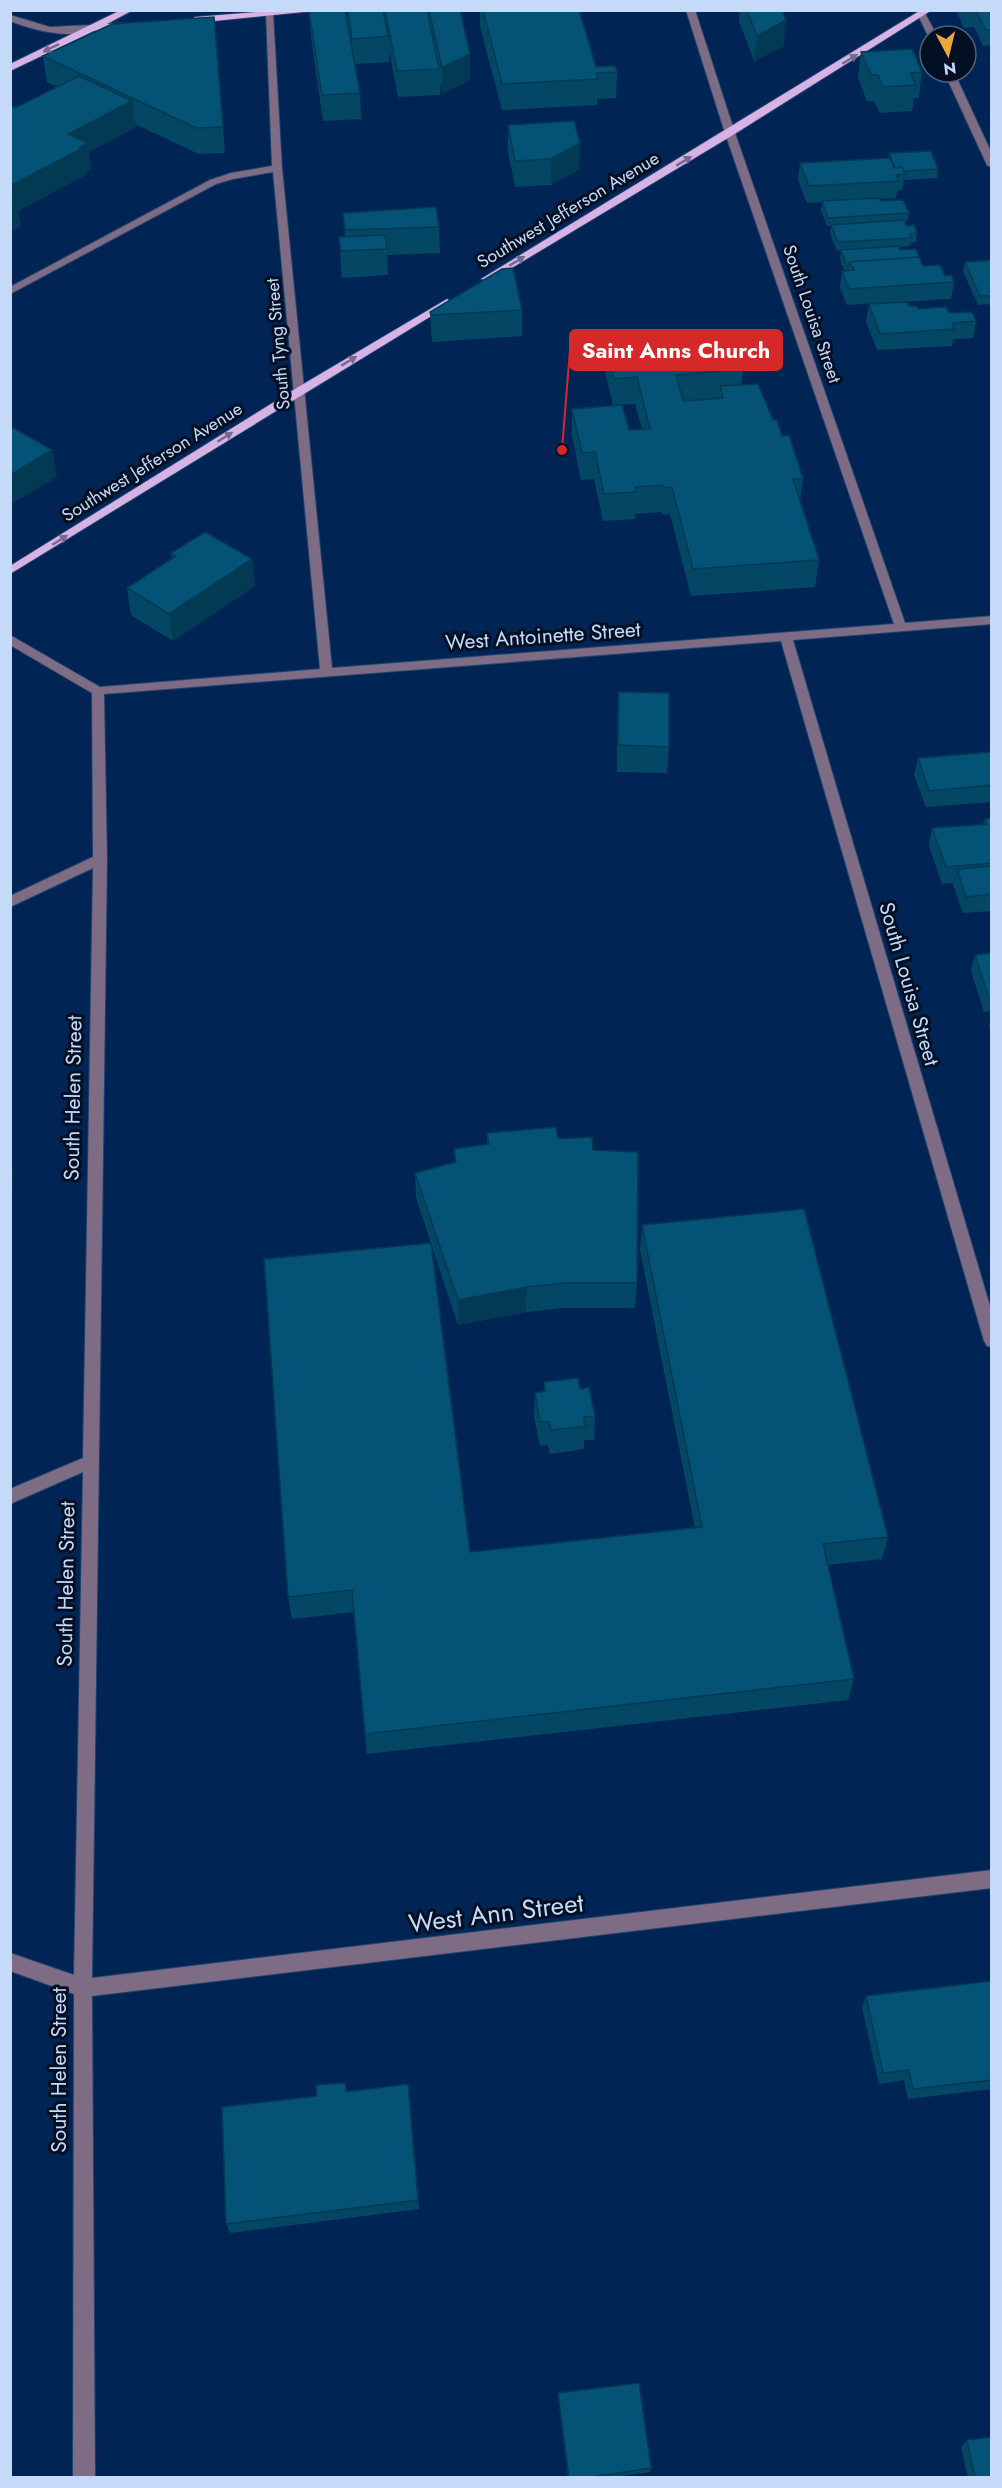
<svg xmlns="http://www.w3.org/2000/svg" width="1002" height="2488" viewBox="0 0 1002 2488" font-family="Jost,sans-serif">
<rect width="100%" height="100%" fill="#002554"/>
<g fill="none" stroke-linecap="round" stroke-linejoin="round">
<g stroke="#1f426e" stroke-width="2">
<g id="minor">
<path d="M686 10H695L735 133 905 623 992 616V624L793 640 992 1313V1347L987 1346 984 1341 781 641 104 694 107 859 92 1978 992 1870V1888L92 1996 95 2478H73L74 1994 10 1971V1953L74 1975 83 1472 10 1504V1489L83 1458 93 868 10 907V896L93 857 92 693 10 645V635L100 687 320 669 273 172 233 179 216 184 10 294V287L210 180 231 173 272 166 266 14 273 12 282 168 332 668 894 624 725 133Z"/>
<path d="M919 13H925L937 36 929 38 918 15Z"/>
<path d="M10 15 50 27 91 25 95 28C75 41 32 30 10 21Z"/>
<path d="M944 72H954L992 154V168L987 165Z"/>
</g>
</g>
<g stroke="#1f426e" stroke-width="2">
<g id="major">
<path d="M121 10H133L107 24 124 23 128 26 127 28 94 31 10 71V64Z"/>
<path d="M280 10H323L195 23 191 20 195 17Z"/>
<path d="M921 10H932L733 135 490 281 481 279Z"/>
<path d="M447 299 452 302 451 304 10 574V566L295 389Z"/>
</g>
</g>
<use href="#minor" fill="#7e6c85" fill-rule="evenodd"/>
<use href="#major" fill="#d6b2e5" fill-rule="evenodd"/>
</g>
<g fill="#034765">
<path d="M347 10 385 18 384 10H427L428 16V10H460L470 80 442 94 440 83V95L398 97 389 50V62L355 64 360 93 361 119 323 121 311 37 309 11 348 27Z"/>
<path d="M480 10H579L596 67 617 72 616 98 597 99V105L502 110 480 26Z"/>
<path d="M740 10H782L784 46 754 61 739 21Z"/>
<path d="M957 10H992V45L983 46 974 27 964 28 957 12Z"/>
<path d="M214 17 225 153 199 154 135 124 136 127 89 152 91 169 85 173V175L18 211 21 226 10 232V105L15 108 57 87 47 82 43 56Z"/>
<path d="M861 52 922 72 919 98H914L912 111 880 113 874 101H867L858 78Z"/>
<path d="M508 125 580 143 579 169 551 185 515 187 508 151Z"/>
<path d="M889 153 938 169 937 178 904 180 902 190 897 191 896 198 879 199 880 201 909 213 907 221 904 222 906 226 917 233 916 242H911L910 246 899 247 900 250 923 266 945 276 954 282 951 299 847 305 840 288 842 271H844L840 259 841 250 837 251 830 234 831 226H827L821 210 822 202 807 203 798 180 800 163 888 158Z"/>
<path d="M343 213 439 227 440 253 387 255 388 275 342 278 339 237H345Z"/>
<path d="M992 260V304L978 305 963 271 965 262Z"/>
<path d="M869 304 918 309 949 313 976 321 973 338 953 339 952 346 877 350 866 321Z"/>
<path d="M522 310V336L432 342 430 312Z"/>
<path d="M712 333 743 369 741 385 773 420 803 479 800 503 819 560 815 587 691 596 670 514 662 515V512L635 514V519L603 521 594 479 581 480 572 435V409L629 430 642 429 635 404 613 405 603 364 604 337Z"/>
<path d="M171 553 252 559 255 586 173 641 131 615 127 588 172 559Z"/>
<path d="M619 692 669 747 667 773 617 772V719Z"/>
<path d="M992 752V802L926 807 914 775 918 758Z"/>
<path d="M992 818V911L963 913 953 885 954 883 942 884 929 845 932 828 983 824 985 819Z"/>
<path d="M992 953V1011L984 1012 971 971 975 955Z"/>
<path d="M992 1015V1032L989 1025Z"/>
<path d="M487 1133 558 1139 593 1150 637 1283 635 1308H563L526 1312 458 1325 431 1244 470 1552 695 1528 640 1250 642 1225 888 1537 882 1559 828 1565 854 1679 848 1700 367 1754 354 1612 292 1619 288 1597 431 1243 416 1198 415 1173 455 1163 454 1149 487 1144Z"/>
<path d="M544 1382 580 1389 595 1416 594 1440H584V1449L550 1454 548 1445 540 1446 534 1416 535 1393 544 1391Z"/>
<path d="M992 1981V2089L908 2099 904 2080 879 2084 862 2007 866 1996Z"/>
<path d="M345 2083 347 2091 408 2084 419 2209 230 2233 226 2224 317 2096Z"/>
<path d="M558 2393 651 2468 650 2472 607 2478H568L558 2397Z"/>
<path d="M967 2440 992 2478H968L961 2447Z"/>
</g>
<g fill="#033a53">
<path d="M214 17 217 43 225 153 223 127Z"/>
<path d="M786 20 784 46 754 61 757 36Z"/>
<path d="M470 54V80L442 94V68Z"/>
<path d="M132 101 136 127 89 152 91 169 85 173V175L18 211 21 226 10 232V186L68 134Z"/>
<path d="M580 143 579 169 551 185V159Z"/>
<path d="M52 450 57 477 10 505V475Z"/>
<path d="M252 559 255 586 173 641 169 614Z"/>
<path d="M10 1160 13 1168 12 1196 10 1192Z"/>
<path d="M527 1287 526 1312 458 1325V1300Z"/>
</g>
<g fill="#045376" stroke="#033a53" stroke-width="1.5">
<path d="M318 10H345L360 93 322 95 309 11Z"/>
<path d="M348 10H383L388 36 352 39Z"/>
<path d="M385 10H427L439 69 397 71Z"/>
<path d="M429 10H460L470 54 442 68Z"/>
<path d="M483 10H579L596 67 615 66 617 72 596 73 598 79 502 84Z"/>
<path d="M747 10H782L786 20 757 36Z"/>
<path d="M966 10H992V30H986L976 11 967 12Z"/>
<path d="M214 17 223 127 196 128 43 56 112 24Z"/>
<path d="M912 49 922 72 910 73 916 85 883 87 878 75H871L861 52Z"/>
<path d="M79 76 132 101 68 134 88 143 79 148 81 149 10 186V105L15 108Z"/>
<path d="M574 121 580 143 551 159 515 161 508 125Z"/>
<path d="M931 151 938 169 903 171 902 167 895 168 889 153Z"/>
<path d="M890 158 894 168 902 167 905 174 896 175 899 181 809 186 800 163Z"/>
<path d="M10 197 16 200 10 203Z"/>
<path d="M879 198 880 201 903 200 909 213 828 218 822 201Z"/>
<path d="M436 207 439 227 345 230 343 213Z"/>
<path d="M904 220 906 226 914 225 917 233 909 234 911 238 838 242 831 225Z"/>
<path d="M385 235 387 249 341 251 339 237Z"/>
<path d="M899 246 900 250 916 249 921 262 919 257 850 262 849 266 847 267 841 250Z"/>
<path d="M919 257 923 266 940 265 945 276 951 275 954 282 849 289 842 271 854 270 850 262Z"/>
<path d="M992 260V296H980L965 262Z"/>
<path d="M513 268 522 310 431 315 430 312 502 269Z"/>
<path d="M907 302 909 306H917L918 309 946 307 949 313 972 312 976 321 952 323 954 329 880 334 869 304Z"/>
<path d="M712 330V333L731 331 743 369 676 375 683 401 723 398 720 386 758 384 773 420H777L782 436 789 435 803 479H793L819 560 693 569 672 487 664 488 663 485 635 487 636 492 604 494 595 452 582 453 572 409 622 405 629 430 650 429 637 377 614 379 604 337Z"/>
<path d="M10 426 52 450 10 475Z"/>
<path d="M205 532 252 559 169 614 127 588 176 556 171 553Z"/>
<path d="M619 692 669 693V747L618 745Z"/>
<path d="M992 752V785L929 791 918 758Z"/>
<path d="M992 818V863L946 867 932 828 987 824 985 819Z"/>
<path d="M992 866V894L966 897 957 869Z"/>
<path d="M992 953V995H988L975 955Z"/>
<path d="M556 1127 558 1139 592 1137 593 1150 638 1152 637 1283H564L527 1287 458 1300 415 1173 456 1162 454 1149 489 1144 487 1133Z"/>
<path d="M804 1209 888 1537 823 1544 854 1679 365 1734 352 1590 288 1597 264 1259 431 1243 470 1552 702 1527 642 1225Z"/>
<path d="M578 1378 580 1389 589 1387 595 1416 584 1417 585 1426 551 1430 549 1422H540L535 1393 546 1391 544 1382Z"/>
<path d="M992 1981V2080L913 2089 909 2070 883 2073 866 1996Z"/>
<path d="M345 2083 346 2092 408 2084 418 2200 226 2224 222 2107 317 2096 316 2085Z"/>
<path d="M639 2383 651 2468 584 2478H569L558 2393Z"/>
<path d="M992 2437V2478H975L967 2440Z"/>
</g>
<defs><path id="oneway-solid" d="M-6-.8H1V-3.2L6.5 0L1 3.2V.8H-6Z" transform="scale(1.5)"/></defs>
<g fill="#77698e">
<use href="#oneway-solid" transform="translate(51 48) rotate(154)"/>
<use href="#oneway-solid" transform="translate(850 59) rotate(-32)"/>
<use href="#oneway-solid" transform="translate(684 161) rotate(-31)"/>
<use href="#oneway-solid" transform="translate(517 261) rotate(-31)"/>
<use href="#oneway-solid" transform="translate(349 361) rotate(-31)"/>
<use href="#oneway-solid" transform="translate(225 437) rotate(-32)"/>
<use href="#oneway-solid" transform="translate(60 540) rotate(-32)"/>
</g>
<g text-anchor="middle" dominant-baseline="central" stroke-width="6" stroke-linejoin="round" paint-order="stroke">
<g font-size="18" fill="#c4daf8" stroke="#031024">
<text transform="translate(568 210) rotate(-31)">Southwest Jefferson Avenue</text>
<text transform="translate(812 314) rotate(71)">South Louisa Street</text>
<text transform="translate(278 344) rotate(-95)">South Tyng Street</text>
<text transform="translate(152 462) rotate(-32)">Southwest Jefferson Avenue</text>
</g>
<g font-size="21" fill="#c4daf8" stroke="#031024">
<text transform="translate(543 636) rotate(-4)">West Antoinette Street</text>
<text transform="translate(909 984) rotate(74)">South Louisa Street</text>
<text transform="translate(73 1098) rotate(-89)">South Helen Street</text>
<text transform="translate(66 1584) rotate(-89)">South Helen Street</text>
<text transform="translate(59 2070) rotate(-90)">South Helen Street</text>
</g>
<g font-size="26" fill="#c4daf8" stroke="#031024">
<text transform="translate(496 1913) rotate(-7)">West Ann Street</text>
</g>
</g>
<path fill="none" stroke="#d62828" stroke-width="2" d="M562 450L570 350"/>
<circle fill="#d62828" stroke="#031024" stroke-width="2" cx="562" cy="450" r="6"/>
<rect fill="#d62828" stroke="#d62828" stroke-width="2" x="570" y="330" width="212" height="40" rx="6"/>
<g font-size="22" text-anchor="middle" font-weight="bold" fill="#fff">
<text x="676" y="358">Saint Anns Church</text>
</g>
<rect width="1002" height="2488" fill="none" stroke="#c4daf8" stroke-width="24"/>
<g transform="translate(948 54) rotate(173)"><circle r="28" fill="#031024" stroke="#506179" stroke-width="1.5"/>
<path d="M0-4.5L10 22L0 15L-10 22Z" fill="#eca93a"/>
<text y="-9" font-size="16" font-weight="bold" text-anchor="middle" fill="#c4daf8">N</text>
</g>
</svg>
